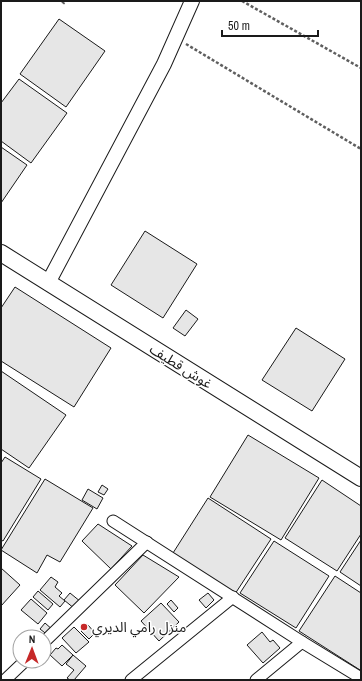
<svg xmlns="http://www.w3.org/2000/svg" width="362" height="681" viewBox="0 0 362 681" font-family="'Archivo Narrow','Noto Sans Arabic',sans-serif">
<rect width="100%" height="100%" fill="#fff"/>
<g fill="#e6e6e6" stroke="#1a1a1a">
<path d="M59 19 105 51 66 107 20 74Z"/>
<path d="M19 79 67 113 31 163 1 141V103Z"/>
<path d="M1 147 27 165 1 203Z"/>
<path d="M145 231 197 264 163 318 111 285Z"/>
<path d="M15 287 111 348 74 407 1 361V308Z"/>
<path d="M186 310 198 319 185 336 173 328Z"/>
<path d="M296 328 345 359 312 411 262 380Z"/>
<path d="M1 371 66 415 29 468 1 449Z"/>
<path d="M248 435 319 478 281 540 210 497Z"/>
<path d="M5 457 41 479 3 541 1 540V463Z"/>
<path d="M45 479 93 508 60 562 47 555 37 573 1 550Z"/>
<path d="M322 480 361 506V534L337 571 285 538Z"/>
<path d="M102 485 108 489 104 495 98 492Z"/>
<path d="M88 489 103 498 97 509 82 500Z"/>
<path d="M208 498 271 539 233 597 173 553Z"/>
<path d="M98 524 132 546 111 569 82 541Z"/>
<path d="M361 540V586L340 572Z"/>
<path d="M274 541 329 576 296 628 240 593Z"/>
<path d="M143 555 179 577 144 613 115 585Z"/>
<path d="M1 568 20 585 1 606Z"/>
<path d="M335 576 361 593V669L360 670 299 631Z"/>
<path d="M51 577 58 582 55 587 62 593 59 596 65 601 60 607 40 590Z"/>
<path d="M38 591 53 604 48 610 33 597Z"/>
<path d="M70 593 81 602 75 609 64 600Z"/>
<path d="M208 593 214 600 206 608 199 600Z"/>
<path d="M31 599 47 613 38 624 21 610Z"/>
<path d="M171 600 178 608 174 612 167 604Z"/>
<path d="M161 603 179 622 159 641 141 621Z"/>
<path d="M45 623 54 631 49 636 40 629Z"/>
<path d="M88 625 95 633 89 639 81 631Z"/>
<path d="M74 627 89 642 76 653 62 638Z"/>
<path d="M262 632 270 642 273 640 280 648 263 663 247 645Z"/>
<path d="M62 645 73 655 62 666 50 655 56 648 58 649Z"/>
<path d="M73 655 86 666 74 680H70L67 678 74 670 66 664Z"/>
</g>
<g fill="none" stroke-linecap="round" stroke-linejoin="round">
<g stroke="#1a1a1a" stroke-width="13">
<g id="minor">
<path d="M113 521 302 642 361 678"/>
<path d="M44 642 147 542"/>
<path d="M5 680 25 661"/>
<path d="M131 680 233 597"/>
<path d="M256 680 302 642"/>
</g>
</g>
<g stroke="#1a1a1a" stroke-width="16">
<path id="tertiary" d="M48 283 164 64 192 1"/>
</g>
<g stroke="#1a1a1a" stroke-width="18">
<path id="secondary" d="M1 253 361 478"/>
</g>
<g stroke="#5f5f5f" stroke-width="2.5" stroke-dasharray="3 2" stroke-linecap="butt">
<path d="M62 1 64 3 65 1"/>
<path d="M242 1 361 68"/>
<path d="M186 44 361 149"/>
</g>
<use href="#minor" stroke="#fff" stroke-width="11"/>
<use href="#tertiary" stroke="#fff" stroke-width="14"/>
<use href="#secondary" stroke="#fff" stroke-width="16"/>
</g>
<circle fill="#c62828" stroke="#fff" stroke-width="1.5" cx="84" cy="627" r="4"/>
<g text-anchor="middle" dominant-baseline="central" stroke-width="3" stroke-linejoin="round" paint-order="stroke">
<g font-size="14" fill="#1a1a1a" stroke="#fff">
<text transform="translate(181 366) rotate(32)">غوش قطيف</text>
</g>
<g font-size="14" fill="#1a1a1a" stroke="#fff" text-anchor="start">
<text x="92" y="627">منزل رامي الديري</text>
</g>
</g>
<rect width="362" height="681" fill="none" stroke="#1a1a1a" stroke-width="4"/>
<g transform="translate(32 649) rotate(1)"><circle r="19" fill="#ffffff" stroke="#a3a3a3"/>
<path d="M0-3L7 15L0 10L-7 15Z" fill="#c62828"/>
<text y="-6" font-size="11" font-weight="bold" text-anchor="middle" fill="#1a1a1a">N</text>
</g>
<path d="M222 30v6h96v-6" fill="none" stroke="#1a1a1a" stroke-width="2"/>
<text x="228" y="30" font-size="12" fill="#1a1a1a" stroke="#ffffff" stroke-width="3" paint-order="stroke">50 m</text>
</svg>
